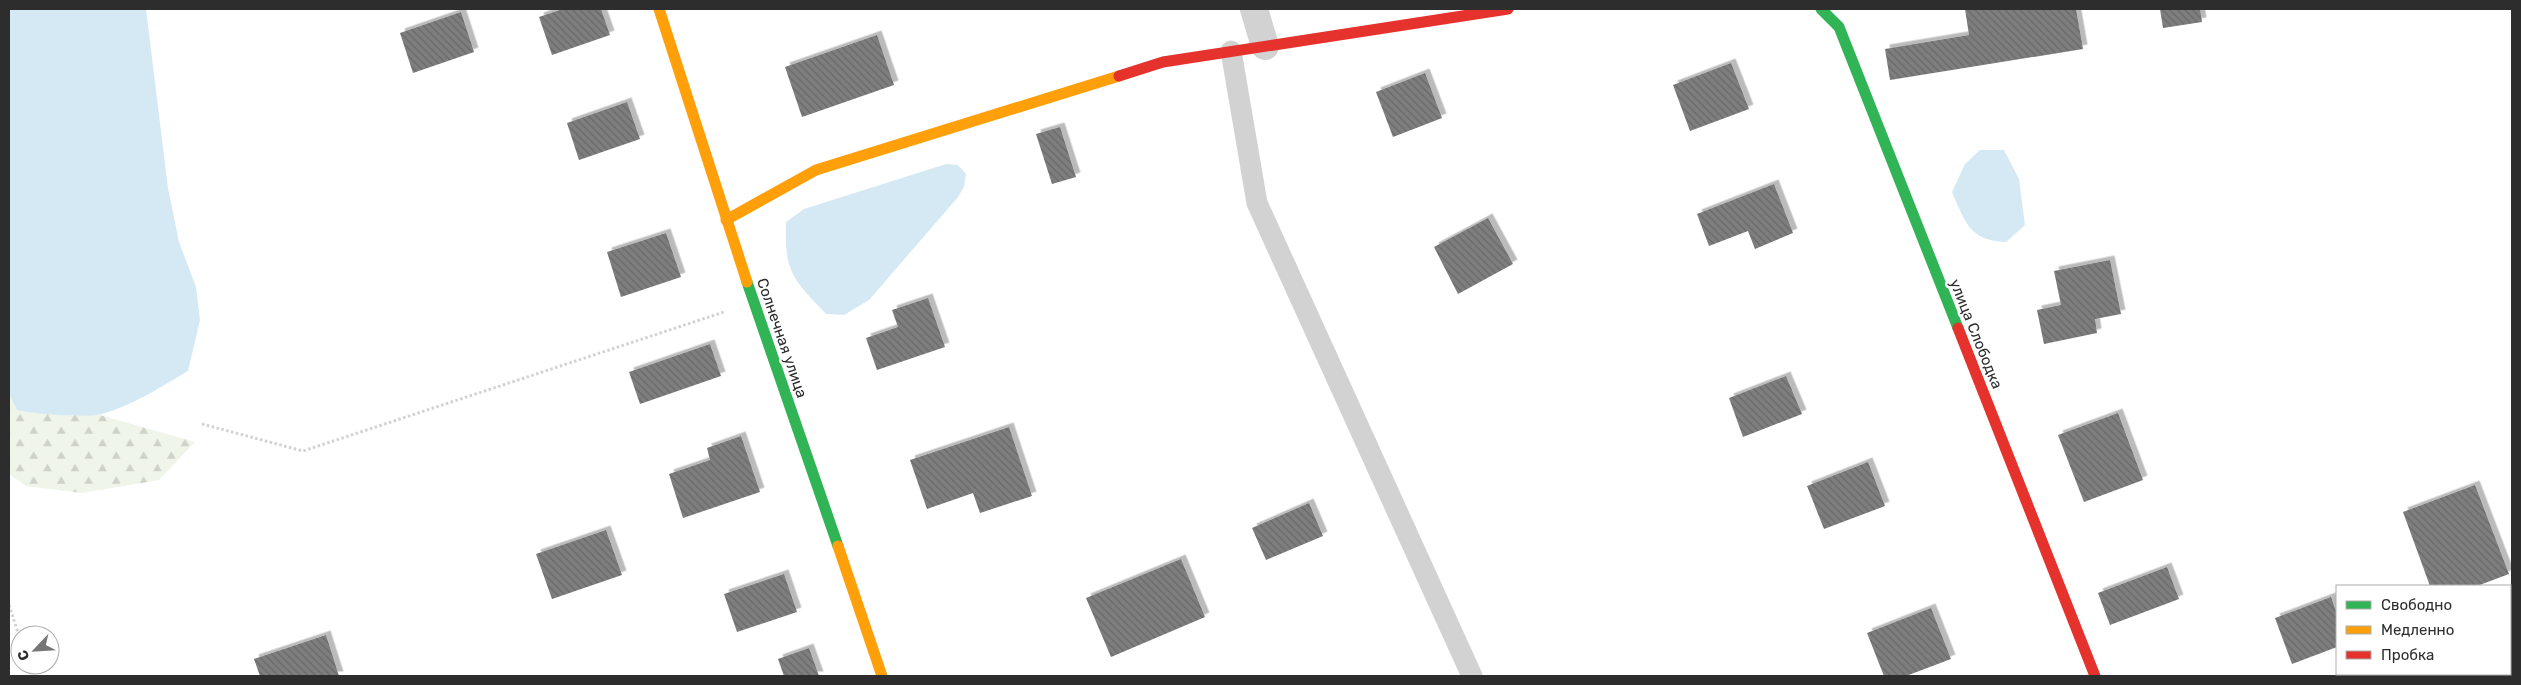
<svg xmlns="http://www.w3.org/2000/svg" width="2521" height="685" viewBox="0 0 2521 685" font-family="Rubik,sans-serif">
<defs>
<pattern id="forest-firs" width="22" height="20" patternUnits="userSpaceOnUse" patternTransform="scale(1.25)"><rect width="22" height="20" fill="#f0f5ea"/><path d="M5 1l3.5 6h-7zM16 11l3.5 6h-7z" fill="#ced2c9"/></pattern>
<pattern id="building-back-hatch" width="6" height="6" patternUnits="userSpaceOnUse" patternTransform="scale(1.25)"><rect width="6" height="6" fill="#7e7e7e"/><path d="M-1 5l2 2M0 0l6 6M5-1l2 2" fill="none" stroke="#686868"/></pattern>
<filter id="shadow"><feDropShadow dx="4.5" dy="-4.5" stdDeviation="0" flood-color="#0004"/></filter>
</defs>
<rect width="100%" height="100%" fill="#fff"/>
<path fill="url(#forest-firs)" d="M9 394 17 410 100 415 195 442 159 480 82 493 26 486 9 474Z"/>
<g fill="#d4e9f3">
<path d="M9 9H146L168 188 179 242 196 287 200 320 188 371C161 387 133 405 102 414 88 418 32 414 17 410L9 394Z"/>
<path d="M1980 150H2004L2019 179 2025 225 2006 242C1970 241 1965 222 1952 192L1965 164Z"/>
<path d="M946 164 958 165 966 174 964 187 958 197 869 300 844 315 826 314C793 279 784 272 786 222L804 209Z"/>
</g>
<g fill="url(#building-back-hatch)" filter="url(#shadow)">
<path d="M563 9H601L610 35 552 55 539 17Z"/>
<path d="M1965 9H2076L2083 49 1890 80 1885 49 1969 35Z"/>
<path d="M2160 9H2200L2202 22 2163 28Z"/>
<path d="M461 12 474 52 413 73 400 33Z"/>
<path d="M877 35 894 85 802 117 785 67Z"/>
<path d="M1731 63 1749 109 1690 131 1673 85Z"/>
<path d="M1425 73 1442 118 1393 137 1376 92Z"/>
<path d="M627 102 640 139 579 160 567 123Z"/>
<path d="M1060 127 1076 177 1052 184 1036 134Z"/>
<path d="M1774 184 1793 233 1755 249 1748 231 1709 246 1697 214Z"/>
<path d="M1488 218 1513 264 1458 294 1434 247Z"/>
<path d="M666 233 681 277 621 297 607 252Z"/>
<path d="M2110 260 2121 314 2095 319 2097 333 2044 344 2037 310 2061 305 2054 271Z"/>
<path d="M928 298 945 347 877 370 866 338 898 327 892 310Z"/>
<path d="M710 344 721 376 640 404 629 372Z"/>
<path d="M1786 376 1802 414 1743 437 1729 398Z"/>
<path d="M2118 413 2143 480 2084 502 2058 435Z"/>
<path d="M1009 427 1032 496 980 513 973 493 927 509 910 460Z"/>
<path d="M741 436 760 492 683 518 669 474 710 460 707 448Z"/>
<path d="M1868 462 1885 506 1824 529 1807 486Z"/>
<path d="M2475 485 2509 574 2477 586H2430L2403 512Z"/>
<path d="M1309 503 1323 536 1266 560 1252 528Z"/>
<path d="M606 530 622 575 552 599 536 554Z"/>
<path d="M1181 559 1205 617 1111 657 1086 598Z"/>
<path d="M2167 567 2179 599 2110 625 2098 593Z"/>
<path d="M784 574 797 612 737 632 724 594Z"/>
<path d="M2331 597 2337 614V647L2292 664 2275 618Z"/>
<path d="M1931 608 1951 659 1906 676H1884L1867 633Z"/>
<path d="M326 635 339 676H260L254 659Z"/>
<path d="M809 648 819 676H784L778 659Z"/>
</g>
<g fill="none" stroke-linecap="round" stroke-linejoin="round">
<g stroke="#d2d2d2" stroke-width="3" stroke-dasharray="2.5 2.5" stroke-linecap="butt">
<path d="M202 424 303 451 724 312"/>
<path d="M9 605 20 639"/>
<path d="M29 665 31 672"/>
</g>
<path stroke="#d2d2d2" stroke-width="21" d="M1231 51 1257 203 1472 676"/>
<path stroke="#d2d2d2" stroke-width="28" d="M1254 9 1265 46"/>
<g stroke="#30b455" stroke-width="11">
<path d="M1821 9 1839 27 1958 328"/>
<path d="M747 282 838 546"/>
</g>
<g stroke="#ff9f0a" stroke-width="11">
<path d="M659 9 747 282"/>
<path d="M726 220 816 170 1119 76"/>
<path d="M838 546 882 676"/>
</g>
<g stroke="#e5322d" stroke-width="11">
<path d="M1119 76 1163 62 1508 9"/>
<path d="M1958 328 2095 676"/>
</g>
</g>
<g text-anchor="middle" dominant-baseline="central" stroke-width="5" stroke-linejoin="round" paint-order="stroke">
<g font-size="15" fill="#2d2d2d" stroke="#fff">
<text transform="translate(1976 334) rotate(68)">улица Слободка</text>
<text transform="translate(782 338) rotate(71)">Солнечная улица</text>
</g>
</g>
<rect width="2521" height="685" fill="none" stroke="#2d2d2d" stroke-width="20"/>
<rect x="2336" y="585" width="175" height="90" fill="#ffffff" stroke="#ababab"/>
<rect x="2346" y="601" width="25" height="8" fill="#30b455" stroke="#ababab"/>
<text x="2381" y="610" font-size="15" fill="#2d2d2d">Свободно</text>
<rect x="2346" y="626" width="25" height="8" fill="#ff9f0a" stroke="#ababab"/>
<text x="2381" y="635" font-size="15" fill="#2d2d2d">Медленно</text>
<rect x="2346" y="651" width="25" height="8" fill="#e5322d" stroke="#ababab"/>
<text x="2381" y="660" font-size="15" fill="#2d2d2d">Пробка</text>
<g transform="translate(35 650) rotate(245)"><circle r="24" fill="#ffffff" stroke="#ababab"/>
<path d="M0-4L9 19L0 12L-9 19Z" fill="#767676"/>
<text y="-8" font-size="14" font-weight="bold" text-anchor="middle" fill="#2d2d2d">С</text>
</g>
</svg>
